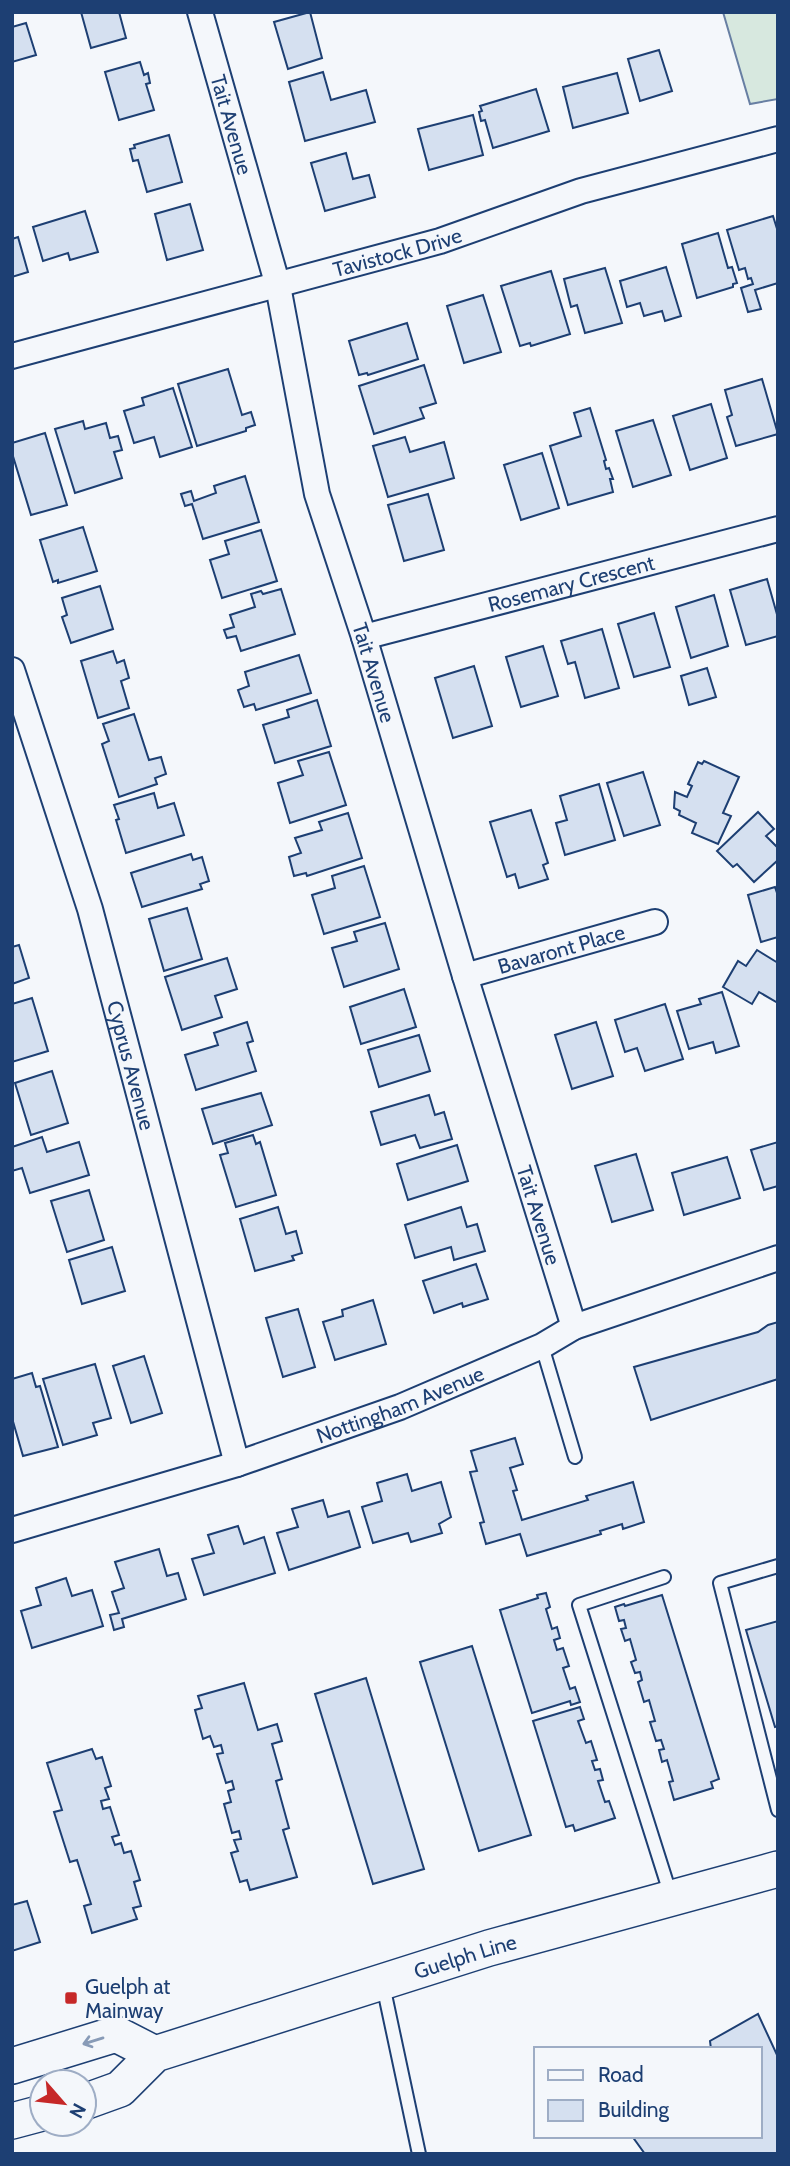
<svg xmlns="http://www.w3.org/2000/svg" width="790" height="2166" viewBox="0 0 790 2166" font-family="Cabin,sans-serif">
<rect width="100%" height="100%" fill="#f4f7fb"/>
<path fill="#d7e8df" stroke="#687fa3" stroke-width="2" d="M723 12H778V99L750 104Z"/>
<g fill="#d5e0f0" stroke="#1d3f73" stroke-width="2">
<path d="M81 12H119L126 38 91 48Z"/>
<path d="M310 12 322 58 288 69 274 22Z"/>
<path d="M26 23 36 55 12 62V27Z"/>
<path d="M659 50 672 91 640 101 628 59Z"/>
<path d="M140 62 144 75 148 73 150 83 146 84 154 110 119 120 105 72Z"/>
<path d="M323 72 331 100 366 90 375 122 305 141 289 82Z"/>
<path d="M617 73 628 113 573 128 563 87Z"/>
<path d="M536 89 549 131 493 148 485 120 481 121 479 112 482 111 480 106Z"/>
<path d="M473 115 483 155 429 170 418 129Z"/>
<path d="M169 135 182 182 147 192 138 160 133 161 130 149 135 148 134 145Z"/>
<path d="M346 153 353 179 369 175 375 197 325 211 311 163Z"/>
<path d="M190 204 203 250 167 260 155 214Z"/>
<path d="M85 211 98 252 70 260 68 253 43 261 33 227Z"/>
<path d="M773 216 778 232V283L755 290 761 309 748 312 741 288 753 284 751 278 748 279 745 268 739 270 727 230Z"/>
<path d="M718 233 728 268 732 267 737 283 733 284V287L697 298 682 244Z"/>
<path d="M18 237 28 272 12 277V239Z"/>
<path d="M666 267 681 316 665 321 662 311 644 316 640 303 627 307 620 281Z"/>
<path d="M605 268 622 323 585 333 577 305 571 307 564 279Z"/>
<path d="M551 271 570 334 531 346 530 343 520 346 501 286Z"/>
<path d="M483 295 501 352 464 363 447 306Z"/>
<path d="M407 323 418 359 368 375 367 373 359 375 349 341Z"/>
<path d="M424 365 436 403 420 408 424 418 374 434 359 386Z"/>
<path d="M228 369 242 415 251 412 255 425 246 428V431L197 446 178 384Z"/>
<path d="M762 379 778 434 736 446 727 417 732 415 725 390Z"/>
<path d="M173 388 192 447 160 457 154 437 134 443 124 411 144 405 142 398Z"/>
<path d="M711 404 727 458 690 470 673 416Z"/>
<path d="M590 408 606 460 604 461 606 469 609 468 613 479H610L613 492 568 505 550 446 581 436 574 413Z"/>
<path d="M653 420 671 475 633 487 616 431Z"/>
<path d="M83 421 85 429 106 423 110 438 118 436 122 450 114 452 122 478 75 493 55 429Z"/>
<path d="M45 433 67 505 31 515 12 453V443Z"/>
<path d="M405 437 410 452 444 442 454 478 388 497 373 446Z"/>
<path d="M542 453 559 508 521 520 504 465Z"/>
<path d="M245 476 259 522 203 539 192 504 185 506 181 494 191 491 194 501 216 493 214 486Z"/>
<path d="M428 494 444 550 404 561 388 505Z"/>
<path d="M83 527 97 571 58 583V580L53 582 40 540Z"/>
<path d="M261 530 277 581 222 598 210 560 229 554 225 541Z"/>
<path d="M767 579 778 618V636L746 645 730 590Z"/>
<path d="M100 586 113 629 71 643 62 617 67 615 62 598Z"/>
<path d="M281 589 295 634 241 651 236 636 227 638 224 630 234 627 230 615 255 607 251 594 261 591 263 594Z"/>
<path d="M714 595 728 646 691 658 676 607Z"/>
<path d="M654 613 670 667 634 677 618 624Z"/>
<path d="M602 629 619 688 585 698 575 662 568 664 561 641Z"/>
<path d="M543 646 558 696 521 707 506 657Z"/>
<path d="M113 651 117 663 124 660 129 678 121 681 129 708 98 718 81 661Z"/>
<path d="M299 655 311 693 256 710 254 704 244 707 238 690 249 686 245 672Z"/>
<path d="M474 666 492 726 453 738 435 678Z"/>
<path d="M707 668 716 697 689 705 681 676Z"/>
<path d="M317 700 331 746 275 763 263 725 289 717 287 710Z"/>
<path d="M134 714 149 760 161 757 166 774 155 778 157 784 119 797 102 744 109 741 103 724Z"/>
<path d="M329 752 346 805 290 823 278 783 303 775 298 761Z"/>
<path d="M704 761 739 777 723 813 731 816 718 844 692 833 696 823 679 815 680 811 674 808 675 792 687 797 692 786 688 784 698 762 702 764Z"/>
<path d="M643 772 660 825 624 836 607 783Z"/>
<path d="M599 784 615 840 565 855 556 823 567 820 560 796Z"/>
<path d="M154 793 158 808 174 803 184 835 126 853 116 820 119 819 114 805Z"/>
<path d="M531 810 548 863 543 865 548 879 519 888 515 874 507 877 490 822Z"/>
<path d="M758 812 774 829 766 836 778 848V860L754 882 737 864 733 867 717 851Z"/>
<path d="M348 813 362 858 307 876 306 873 294 876 289 857 301 853 295 838 322 830 319 822Z"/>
<path d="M191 854 193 860 202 857 209 881 200 884 202 889 142 907 131 873Z"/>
<path d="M364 866 380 917 324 934 312 895 335 888 332 876Z"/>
<path d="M775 887 778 896V937L761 942 748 895Z"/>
<path d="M187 908 202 959 164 971 149 919Z"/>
<path d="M385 923 399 969 344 987 332 948 357 941 354 932Z"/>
<path d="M19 945 29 978 12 984V947Z"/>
<path d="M757 950 778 963V1003L759 992 752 1004 723 987 738 961 746 966Z"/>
<path d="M227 958 237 989 215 996 222 1017 182 1030 165 977Z"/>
<path d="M404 989 416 1027 361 1044 350 1007Z"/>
<path d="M722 992 739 1046 716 1053 713 1042 689 1049 677 1011 701 1004 699 999Z"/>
<path d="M32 998 48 1051 12 1062V1004Z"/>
<path d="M665 1004 683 1059 645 1071 637 1048 625 1052 615 1020Z"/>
<path d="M247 1022 253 1041 247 1043 256 1071 196 1090 185 1055 218 1045 214 1033Z"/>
<path d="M596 1022 613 1076 572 1089 555 1035Z"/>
<path d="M419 1035 430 1071 379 1087 368 1050Z"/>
<path d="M52 1071 68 1123 31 1135 15 1083Z"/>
<path d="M261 1093 272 1125 213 1144 202 1109Z"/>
<path d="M429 1095 435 1115 444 1112 452 1139 420 1148 415 1135 381 1145 371 1112Z"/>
<path d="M253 1135 256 1144 260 1142 276 1195 236 1207 220 1155 228 1153 225 1143Z"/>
<path d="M42 1137 47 1152 79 1142 89 1175 30 1193 22 1168 12 1171V1147Z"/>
<path d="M778 1142V1186L764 1190 751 1150Z"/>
<path d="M457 1145 468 1181 408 1200 397 1164Z"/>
<path d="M636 1154 653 1210 612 1222 595 1166Z"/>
<path d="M727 1157 740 1198 684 1215 672 1173Z"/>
<path d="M89 1190 104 1240 67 1252 51 1201Z"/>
<path d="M278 1207 286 1234 296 1231 302 1253 292 1256 294 1260 255 1271 240 1219Z"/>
<path d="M461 1207 467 1227 477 1224 485 1251 454 1260 451 1247 415 1258 405 1225Z"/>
<path d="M112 1247 125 1291 82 1304 69 1260Z"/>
<path d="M476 1264 488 1299 463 1307 462 1303 434 1313 423 1281Z"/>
<path d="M373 1300 386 1344 335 1360 323 1322 343 1316 342 1310Z"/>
<path d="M298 1309 315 1367 283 1377 266 1318Z"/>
<path d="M778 1322V1379L651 1420 634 1367 758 1332 768 1325Z"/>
<path d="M144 1356 162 1413 131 1423 113 1366Z"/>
<path d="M95 1364 111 1418 93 1423 97 1435 63 1445 43 1379Z"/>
<path d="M32 1373 36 1387 40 1386 58 1447 23 1456 12 1418V1379Z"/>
<path d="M515 1438 523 1464 510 1468 517 1490 513 1491 522 1520 588 1500 586 1496 633 1482 644 1522 623 1529 622 1524 600 1531 601 1534 527 1556 520 1534 486 1544 480 1523 484 1522 470 1472 477 1471 471 1451Z"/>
<path d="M407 1474 412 1491 441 1482 451 1517 439 1524 442 1533 411 1542 408 1533 373 1543 362 1507 382 1501 377 1483Z"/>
<path d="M323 1500 328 1517 349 1511 360 1547 289 1570 277 1533 298 1527 292 1509Z"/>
<path d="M238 1526 244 1544 264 1537 275 1573 204 1595 192 1559 214 1553 208 1535Z"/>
<path d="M159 1549 167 1576 178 1573 186 1599 122 1619 124 1627 114 1630 110 1615 119 1613 112 1592 124 1588 115 1562Z"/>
<path d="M66 1578 72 1596 92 1590 103 1626 32 1648 21 1611 41 1605 36 1588Z"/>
<path d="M546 1593 550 1607 546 1609 552 1629 557 1627 560 1638 554 1640 557 1650 563 1648 569 1666 563 1668 570 1689 575 1687 580 1702 571 1705 570 1701 532 1713 500 1610 538 1598 537 1595Z"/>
<path d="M662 1595 719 1779 711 1782 713 1788 674 1800 669 1782 673 1781 667 1760 662 1762 659 1750 664 1749 661 1740 656 1741 650 1722 655 1721 649 1700 644 1702 638 1682 642 1680 640 1672 635 1673 631 1662 636 1660 630 1639 625 1641 621 1629 626 1628 624 1620 619 1621 615 1607 624 1604 625 1606Z"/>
<path d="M778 1621V1726L775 1727 746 1630Z"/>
<path d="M472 1646 531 1835 479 1851 420 1662Z"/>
<path d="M366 1678 424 1869 373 1884 315 1694Z"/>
<path d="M244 1683 258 1730 277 1724 282 1741 272 1744 282 1779 276 1781 289 1828 283 1830 297 1877 250 1890 247 1880 240 1882 231 1853 238 1851 234 1840 241 1839 239 1831 232 1833 224 1804 231 1802 228 1791 234 1789 232 1781 226 1783 217 1754 223 1753 221 1745 214 1747 210 1736 203 1739 195 1710 202 1708 198 1696Z"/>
<path d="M580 1707 584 1719 578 1721 586 1743 591 1741 597 1760 592 1761 595 1770 600 1769 603 1780 598 1781 605 1802 609 1801 615 1818 575 1831 573 1825 566 1827 533 1721Z"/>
<path d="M92 1749 96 1759 102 1757 111 1786 105 1788 109 1799 101 1801 103 1809 110 1807 119 1835 112 1837 115 1845 121 1843 124 1853 131 1851 140 1880 134 1882 141 1906 133 1908 137 1919 92 1933 84 1906 91 1904 77 1860 70 1862 54 1812 62 1810 47 1763Z"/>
<path d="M27 1901 40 1942 12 1951V1905Z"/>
<path d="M758 2014 778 2057V2154H645L632 2136H760V2049H711L710 2041Z"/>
</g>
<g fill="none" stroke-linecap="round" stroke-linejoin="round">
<g stroke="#1d3f73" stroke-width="16">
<g id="service">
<path d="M542 1346 575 1457"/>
<path d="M778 1566 720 1583 778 1810"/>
<path d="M664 1577 579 1605 671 1896"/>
<path d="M383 1985 419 2154"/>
</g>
</g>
<g stroke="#1d3f73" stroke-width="28">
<g id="minor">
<path id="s1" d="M200 12 278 286 317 494 364 637 465 976 574 1327"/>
<path id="s2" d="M12 356 440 241 581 191 778 139"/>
<path id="s3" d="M364 637 778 529"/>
<path id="s4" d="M12 670 90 909 237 1464"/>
<path id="s5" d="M465 976 655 922"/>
<path id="s6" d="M12 1530 237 1464 400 1407 542 1346 574 1327 778 1258"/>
</g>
</g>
<g stroke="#1d3f73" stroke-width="38">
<g id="secondary">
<path d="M12 2066 116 2034 155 2054"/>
<path id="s7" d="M84 2102 120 2089 155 2054 489 1948 778 1869"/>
<path d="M12 2121 42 2113"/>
</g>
</g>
<use href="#service" stroke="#f4f7fb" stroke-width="12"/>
<use href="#minor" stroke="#f4f7fb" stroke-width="24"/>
<use href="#secondary" stroke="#f4f7fb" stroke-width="35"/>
</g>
<defs><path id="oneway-shaft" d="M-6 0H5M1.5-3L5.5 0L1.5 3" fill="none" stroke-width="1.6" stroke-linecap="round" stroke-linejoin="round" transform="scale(1.75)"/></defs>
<use stroke="#889bb7" href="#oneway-shaft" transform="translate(93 2041) rotate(163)"/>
<rect fill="#c62828" stroke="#f4f7fb" stroke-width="2.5" x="64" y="1991" width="14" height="14" rx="3.5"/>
<g text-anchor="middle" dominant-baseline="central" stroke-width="5" stroke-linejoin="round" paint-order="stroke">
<g font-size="21" fill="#1d3f73" stroke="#f4f7fb">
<text stroke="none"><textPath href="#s1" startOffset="117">Tait Avenue</textPath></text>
<text stroke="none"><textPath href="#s2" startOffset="399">Tavistock Drive</textPath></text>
<text stroke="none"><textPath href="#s3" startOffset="214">Rosemary Crescent</textPath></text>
<text stroke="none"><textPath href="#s1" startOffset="684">Tait Avenue</textPath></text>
<text stroke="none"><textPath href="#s5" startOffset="100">Bavaront Place</textPath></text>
<text stroke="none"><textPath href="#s4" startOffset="413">Cyprus Avenue</textPath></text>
<text stroke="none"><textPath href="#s1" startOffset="1251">Tait Avenue</textPath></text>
<text stroke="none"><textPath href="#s6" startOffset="408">Nottingham Avenue</textPath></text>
<text stroke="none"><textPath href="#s7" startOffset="413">Guelph Line</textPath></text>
</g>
<g font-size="21" fill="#1d3f73" stroke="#f4f7fb" text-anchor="start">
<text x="85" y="1986">Guelph at<tspan x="85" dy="24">Mainway</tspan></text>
</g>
</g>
<rect width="790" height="2166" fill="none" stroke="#1d3f73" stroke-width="28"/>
<rect x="534" y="2047" width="228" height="91" fill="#f4f7fb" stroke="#9eadc5" stroke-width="2"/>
<rect x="548" y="2070" width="35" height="10" fill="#f4f7fb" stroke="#9eadc5" stroke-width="2"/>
<text x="598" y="2082" font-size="21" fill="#1d3f73">Road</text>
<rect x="548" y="2100" width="35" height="21" fill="#d5e0f0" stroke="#9eadc5" stroke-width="2"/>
<text x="598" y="2117" font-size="21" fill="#1d3f73">Building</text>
<g transform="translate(63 2103) rotate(118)"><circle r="33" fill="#f4f7fb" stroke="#9eadc5" stroke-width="2"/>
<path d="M0-5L12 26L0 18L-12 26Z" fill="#c62828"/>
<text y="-10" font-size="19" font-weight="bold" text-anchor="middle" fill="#1d3f73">N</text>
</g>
</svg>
